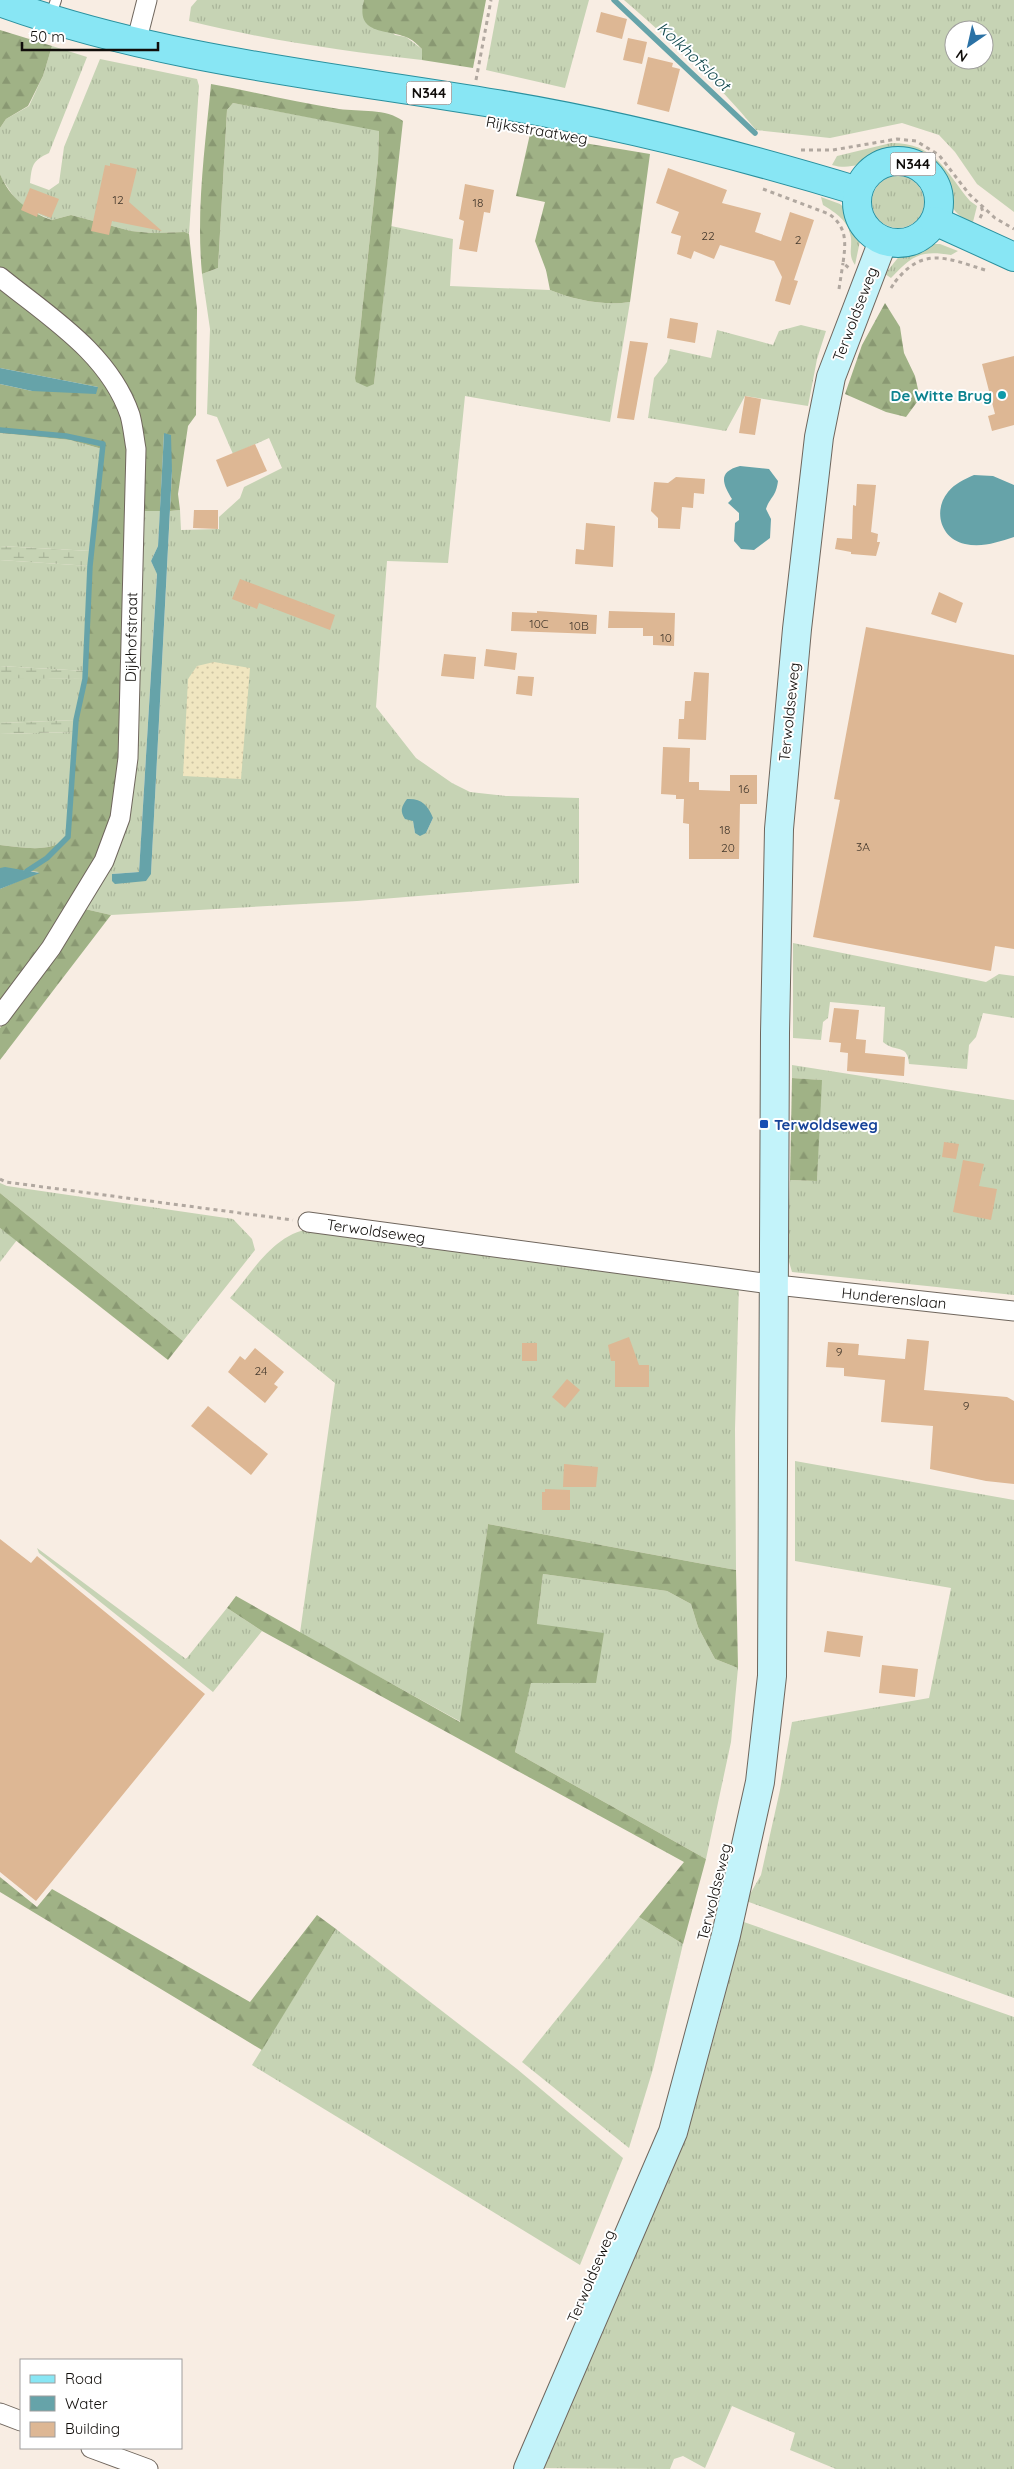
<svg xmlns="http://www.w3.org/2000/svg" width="1014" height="2469" viewBox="0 0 1014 2469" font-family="Quicksand,sans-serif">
<defs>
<pattern id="grass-tufts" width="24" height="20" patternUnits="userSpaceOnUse" patternTransform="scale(1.25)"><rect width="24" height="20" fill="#c6d3b4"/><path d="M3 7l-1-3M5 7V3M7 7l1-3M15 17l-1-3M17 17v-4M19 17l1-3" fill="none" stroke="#a9b499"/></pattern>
<pattern id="forest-firs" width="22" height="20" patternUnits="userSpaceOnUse" patternTransform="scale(1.25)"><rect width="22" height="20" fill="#a0b286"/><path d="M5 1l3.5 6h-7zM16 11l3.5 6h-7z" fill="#899872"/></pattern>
<pattern id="wetland-marsh" width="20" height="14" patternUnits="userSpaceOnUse" patternTransform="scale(1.25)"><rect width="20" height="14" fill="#c6d3b4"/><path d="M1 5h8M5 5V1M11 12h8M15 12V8" fill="none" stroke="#a9b499"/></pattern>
<pattern id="sand-dots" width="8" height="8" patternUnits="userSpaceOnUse" patternTransform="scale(1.25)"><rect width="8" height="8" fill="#f0e6c0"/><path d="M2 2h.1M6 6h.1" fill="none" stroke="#cdc4a4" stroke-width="1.8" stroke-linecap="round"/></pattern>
</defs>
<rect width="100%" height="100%" fill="#f8ede3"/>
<g fill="url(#grass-tufts)" fill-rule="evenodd">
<path d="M197 0H364L363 6 395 35 406 37 422 49V60C343 51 266 40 189 21L191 7Z"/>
<path d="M499 0H589L565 88 486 70Z"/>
<path d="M624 0H1014V212L977 184 955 152 939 135 902 123 830 138 756 130C716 81 671 41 624 0ZM954 30H984V60H954Z"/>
<path d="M52 46 87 57 49 153C32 161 32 165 30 183L49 190 59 183 64 147 100 59 197 79 199 86 189 234 185 232 152 233 131 231 71 215 52 220 25 208 14 197 2 179 0 174V128L6 119 29 106 43 76Z"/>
<path d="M233 103 379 130 378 161 355 378 374 384 391 226 453 239 450 286 550 290C574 300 605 306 630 302L610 422 465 396 448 563 387 561 376 707 416 758 452 783 470 792 506 796 579 798V883L357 901 111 915 85 909 121 841 131 811 141 617 142 511H160L158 546 151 561 157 573 139 872 112 874H151L170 511 180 510 181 530 219 529V517L240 498 244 487 282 468 269 438 233 454 217 417 207 414 210 329 202 274 218 268 227 110ZM433 818 426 833H415L413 820Z"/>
<path d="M891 143C936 143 945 171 970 201L977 206 973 222C968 220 962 218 959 215 939 197 947 170 917 156 884 141 865 175 832 165L837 156Z"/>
<circle cx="898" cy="202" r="26"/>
<path d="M821 197 840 204 850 213 860 241 855 265C848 255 852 249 851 238 849 221 836 213 823 205Z"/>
<path d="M924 244H940L958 251 951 255C919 250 912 256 891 278L885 274 901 254Z"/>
<path d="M801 325 826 331 817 359 808 406 745 396 726 431 648 418 654 378 667 362 670 349 711 358 717 330 773 345 779 331Z"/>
<path d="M0 433 70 440 102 449 91 551 0 546Z"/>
<path d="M0 560 90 566 86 671 0 666Z"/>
<path d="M0 677 85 679 76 720 0 723Z"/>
<path d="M75 732 68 837C51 854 22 847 0 845V734Z"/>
<path d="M793 943 986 982 999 974 1014 976V1018L983 1013 976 1037 969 1045 967 1069 909 1064C908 1043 895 1053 883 1042L885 1007 830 1002 828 1018 823 1022 821 1040 793 1038Z"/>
<path d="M792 1065 1014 1100V1295L792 1272 787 1255 790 1180 817 1181 821 1080 792 1078Z"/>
<path d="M0 1183 7 1186 233 1219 252 1239 255 1250 183 1341 0 1193Z"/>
<path d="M0 1228 17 1240 0 1262Z"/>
<path d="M316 1228 739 1284 735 1429 736 1570 488 1524 461 1722 300 1633 335 1383 230 1298C255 1269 275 1231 316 1228Z"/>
<path d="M795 1461 1014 1500V1998L746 1901 761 1875 780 1790 792 1722 929 1698 951 1588 795 1561Z"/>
<path d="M37 1548 186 1659 227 1608 262 1631 213 1692 39 1553Z"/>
<path d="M543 1574 667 1591 691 1604 698 1627 715 1659 738 1668 731 1742 706 1859 515 1752 531 1682 596 1683 537 1624Z"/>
<path d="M639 1917 683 1944 653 2069 629 2148 522 2062Z"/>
<path d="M741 1921 1014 2017V2469H836L790 2450 795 2433 732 2406 705 2468 683 2456 674 2459 670 2469 544 2468 696 2101 721 2011Z"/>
<path d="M336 1929 517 2069 623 2158 580 2265 252 2065Z"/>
</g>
<g fill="url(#forest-firs)">
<path d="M364 0H486L473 68 422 60V49C418 45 412 39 406 37 386 29 355 35 364 0Z"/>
<path d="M0 30 52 46 43 76 28 106 6 119 0 128Z"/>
<path d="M211 84C254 92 296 102 339 109 360 112 386 108 403 121L374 384 367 387 356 382 355 378 378 161 379 131 233 103 227 110 218 268 202 274C196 211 205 147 211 84Z"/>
<path d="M530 134 650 154 630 302C605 306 574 300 550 290L546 270 535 241 545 202 516 196Z"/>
<path d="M0 174C10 198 28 212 52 220L71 215 131 231 152 233 185 232 189 234 197 309 196 415 188 426 178 494 180 510 170 511 172 471 164 433 160 511H142L140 422 51 310 0 268Z"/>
<path d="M0 283 84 354 103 380 118 406 129 449 133 566 116 808 97 858 65 914 0 1001V889L39 872 0 868V845C22 847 51 854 68 837L76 720 85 679 90 566 102 449 70 440 0 433V384L32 391 98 387 0 368Z"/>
<path d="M885 303 900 327 904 353 915 376 920 398 906 417 886 412 845 394 862 345Z"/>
<path d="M85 909 111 915 0 1060V1028L35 984Z"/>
<path d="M792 1078 822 1080 817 1181 790 1180Z"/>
<path d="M0 1193 183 1341 168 1360 0 1228Z"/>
<path d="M488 1524 736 1570 738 1668 715 1659 698 1627 691 1604 667 1591 543 1574 537 1624 604 1633 596 1683H531L515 1752 706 1859 683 1944 639 1917 684 1862 262 1631 227 1608 236 1596 460 1722Z"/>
<path d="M0 1877 37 1907 52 1889 250 2002 317 1915 336 1929 262 2050 0 1892Z"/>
</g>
<g fill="url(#wetland-marsh)">
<path d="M0 546 91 551 90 566 0 560Z"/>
<path d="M0 666 86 671 85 679 0 678Z"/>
<path d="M76 720 75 732 0 734V723Z"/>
</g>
<path fill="url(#sand-dots)" d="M214 662 250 668 241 779 183 776 188 679 197 666Z"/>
<g fill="#66a3a9">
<path d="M0 368 98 387 96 394 32 391 0 384Z"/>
<path d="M164 433 171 435 172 471 151 874 146 881 115 884 112 881V874L139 872 157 574 151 561 158 546Z"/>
<path d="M740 466 769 469 778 481C776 497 770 497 766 509L771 519 770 538 754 550 741 549 734 541 735 523 739 520V513L728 503 732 499C723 484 717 472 740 466Z"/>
<path d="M974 475 993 476 1014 485V537C998 542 982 548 965 544 940 539 933 510 948 492 954 484 965 479 974 475Z"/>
<path d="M407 799C421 798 428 805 433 818L426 833 420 836 415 833 413 821 405 819C400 811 401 807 407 799Z"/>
<path d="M5 867 40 873 0 889V868Z"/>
</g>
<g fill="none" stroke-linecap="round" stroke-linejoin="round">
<g stroke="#66a3a9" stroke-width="5.5">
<path d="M614 0 755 133"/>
<path d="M0 430 66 436 103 444 90 566 85 679 76 720 68 837 47 858 27 871"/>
</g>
</g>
<g fill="#ddb794">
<path d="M601 12 627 19 622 39 596 32Z"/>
<path d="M628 38 647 42 642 64 623 60Z"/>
<path d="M648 57 673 63 672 67 680 69 669 112 637 104Z"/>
<path d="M110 163 137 169 129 202 162 231 112 221 109 235 91 231 105 165 110 166Z"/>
<path d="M668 168 727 190 722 203 761 213 755 232 781 241 790 212 814 220 794 280 798 281 790 305 775 301 782 277 774 261 720 245 714 259 694 251 691 259 677 254 681 236 671 233 679 212 656 203Z"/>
<path d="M465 184 494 190 490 213 484 212 477 252 459 249 464 221 459 219Z"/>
<path d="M30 188 59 199 51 218 38 213 37 217 21 210Z"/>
<path d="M670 318 698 323 695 343 667 338Z"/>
<path d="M630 341 648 343 634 420 617 418Z"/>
<path d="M1014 356V425L992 431 988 416 995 414 982 364Z"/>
<path d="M745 396 761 399 755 435 739 433Z"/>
<path d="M255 444 267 471 227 487 216 460Z"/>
<path d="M676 477 705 479 704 494 694 493 693 508 682 507 680 529 658 528V518L651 511 654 482 668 483Z"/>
<path d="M857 484 876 485 871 532 878 534 877 542H880L876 556 851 554V552L835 549 837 538 852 539 853 505 856 506Z"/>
<path d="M194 510H218V529L193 528Z"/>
<path d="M586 523 615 526 613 567 575 564 576 549 584 550Z"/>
<path d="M240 579 335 615 330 630 259 603 257 609 232 599Z"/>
<path d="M939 592 963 603 956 623 931 614Z"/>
<path d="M537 611 597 615 596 634 511 631 512 612 537 613Z"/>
<path d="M609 611 675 613 674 646 653 645V636H643V628H608Z"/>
<path d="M866 627 1014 655V949L995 946 991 971 813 937 840 800 834 799Z"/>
<path d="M486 649 517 653 515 670 484 666Z"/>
<path d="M444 654 476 657 474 679 441 676Z"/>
<path d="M694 672 709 673 706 740 678 739 679 719H684L685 701H691Z"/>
<path d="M518 676 534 677 532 696 516 694Z"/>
<path d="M663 747 690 748 689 782H699V790L730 791V775H757V804H740L739 859H689V824L683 823 684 799H676V795L661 794Z"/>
<path d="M834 1008 859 1010 856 1039 866 1040 865 1053 905 1057 904 1076 847 1071 848 1053 840 1052 841 1043 829 1042Z"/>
<path d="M944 1142 959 1144 956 1159 942 1157Z"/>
<path d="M963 1160 984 1164 979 1186 997 1189 991 1220 953 1212Z"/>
<path d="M629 1337 639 1365H649V1387H615V1361H611L608 1345Z"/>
<path d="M907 1339 929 1341 924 1390 1007 1397 1014 1401V1484L986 1481 930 1469 933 1426 881 1422 885 1380 844 1376V1368L826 1367 828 1342 859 1344 858 1355 905 1359Z"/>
<rect x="522" y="1343" width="15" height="18"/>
<path d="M255 1348 284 1372 274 1384 278 1387 265 1403 228 1372 240 1356 245 1360Z"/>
<path d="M567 1379 580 1390 565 1408 552 1397Z"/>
<path d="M208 1406 268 1454 251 1475 191 1426Z"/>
<path d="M564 1464 598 1467 596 1487H563Z"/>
<path d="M545 1489 570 1490V1510H542V1492H545Z"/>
<path d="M0 1539 31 1563 37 1556 205 1694 36 1901 0 1872Z"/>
<path d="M827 1631 863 1636 860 1657 824 1652Z"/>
<path d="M882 1665 918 1669 915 1697 879 1693Z"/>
</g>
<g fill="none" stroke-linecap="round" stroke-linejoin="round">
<g stroke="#6f665d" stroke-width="12">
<path id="lane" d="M50 18 56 0"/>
</g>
<g stroke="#6f665d" stroke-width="21">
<g id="street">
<path d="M136 43 147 0"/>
<path d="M0 277C48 316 109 353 130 415 133 426 134 438 136 449L128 758 120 818 104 861 51 948 0 1016"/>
<path d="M308 1222 786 1286 1014 1311"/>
<path d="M0 2413 21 2421"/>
<path d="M91 2448 148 2469"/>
</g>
</g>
<g stroke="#6f665d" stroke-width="30">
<path id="secondary" d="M528 2469 673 2132 726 1935 760 1782 772 1676 775 1033 779 829 797 629 819 437 831 377 883 241"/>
</g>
<g stroke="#2a909e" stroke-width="30">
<g id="primary">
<path d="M0 2C160 60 330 76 497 104 619 124 739 155 858 191"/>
<circle cx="898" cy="202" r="41"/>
<path d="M935 221 1014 257"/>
</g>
</g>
<g stroke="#b1a8a0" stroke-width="3" stroke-dasharray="4 4" stroke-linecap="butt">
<path d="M476 80 491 0"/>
<path d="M801 150H833L897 139 916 141 939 155 969 194 995 218 1014 229"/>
<path d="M763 189 829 214C847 227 846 242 843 263L849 268"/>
<path d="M980 218 983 212 981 206"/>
<path d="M895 282C923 246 947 258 985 270"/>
<path d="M891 288 895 282"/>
<path d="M839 289 843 263"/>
<path d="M0 1179 6 1182 293 1220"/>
</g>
<use href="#lane" stroke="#fff" stroke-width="10"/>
<use href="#street" stroke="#fff" stroke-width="19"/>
<use href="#secondary" stroke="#c3f3fa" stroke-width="28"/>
<use href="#primary" stroke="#88e6f4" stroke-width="28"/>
</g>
<circle fill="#0f9aa8" stroke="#fff" stroke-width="2" cx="1002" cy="395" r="5"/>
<rect fill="#1a4fb4" stroke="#fff" stroke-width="2" x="759" y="1119" width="10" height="10" rx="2.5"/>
<g text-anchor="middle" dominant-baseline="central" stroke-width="4" stroke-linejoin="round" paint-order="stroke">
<g font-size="12" fill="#43382c">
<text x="118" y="199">12</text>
<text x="478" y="202">18</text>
<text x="708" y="235">22</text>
<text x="798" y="239">2</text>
<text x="539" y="623">10C</text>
<text x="579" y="625">10B</text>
<text x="666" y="637">10</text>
<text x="744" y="788">16</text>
<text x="725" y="829">18</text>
<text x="863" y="846">3A</text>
<text x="728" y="847">20</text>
<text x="839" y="1351">9</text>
<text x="261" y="1370">24</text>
<text x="966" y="1405">9</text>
</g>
<g fill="#fff" stroke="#585654" stroke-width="1">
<rect x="406.5" y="81.5" width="45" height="23" rx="4"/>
<rect x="890.5" y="152.5" width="45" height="23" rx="4"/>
</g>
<g font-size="14" font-weight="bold" fill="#100d0a">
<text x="429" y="93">N344</text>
<text x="913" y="164">N344</text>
</g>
<g font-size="15" fill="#100d0a" stroke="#fff">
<text transform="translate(537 130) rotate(10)">Rijksstraatweg</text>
<text transform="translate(855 314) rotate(-69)">Terwoldseweg</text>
<text transform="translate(131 637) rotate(-89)">Dijkhofstraat</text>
<text transform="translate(789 712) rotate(-84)">Terwoldseweg</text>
<text transform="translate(376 1231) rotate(8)">Terwoldseweg</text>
<text transform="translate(894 1298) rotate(6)">Hunderenslaan</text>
<text transform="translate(714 1892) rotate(-76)">Terwoldseweg</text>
<text transform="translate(591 2276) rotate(-67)">Terwoldseweg</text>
</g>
<g font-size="15" font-weight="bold" fill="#0d838f" stroke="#fff" text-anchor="end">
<text x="992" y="395">De Witte Brug</text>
</g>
<g font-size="15" font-weight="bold" fill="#164399" stroke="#fff" text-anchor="start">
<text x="774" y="1124">Terwoldseweg</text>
</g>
<g font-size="16" font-style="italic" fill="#10484d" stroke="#fff">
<text transform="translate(694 56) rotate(43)">Kolkhofsloot</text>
</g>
</g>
<rect x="20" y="2359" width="162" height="90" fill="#ffffff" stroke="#9f9e9d"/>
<rect x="30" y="2375" width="25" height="8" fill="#88e6f4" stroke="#9f9e9d"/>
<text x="65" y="2384" font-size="15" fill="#100d0a">Road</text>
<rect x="30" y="2396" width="25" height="15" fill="#66a3a9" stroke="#9f9e9d"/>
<text x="65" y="2409" font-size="15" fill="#100d0a">Water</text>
<rect x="30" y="2422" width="25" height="15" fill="#ddb794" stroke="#9f9e9d"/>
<text x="65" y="2434" font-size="15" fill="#100d0a">Building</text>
<g transform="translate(969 45) rotate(214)"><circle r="24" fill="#ffffff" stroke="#9f9e9d"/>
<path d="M0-4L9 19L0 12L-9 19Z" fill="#2a71a5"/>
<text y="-8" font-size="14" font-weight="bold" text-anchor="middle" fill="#100d0a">N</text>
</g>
<path d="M22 42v8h136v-8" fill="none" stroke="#100d0a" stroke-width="2.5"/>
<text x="30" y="42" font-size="15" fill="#100d0a" stroke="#ffffff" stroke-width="4" paint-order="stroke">50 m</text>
</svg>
